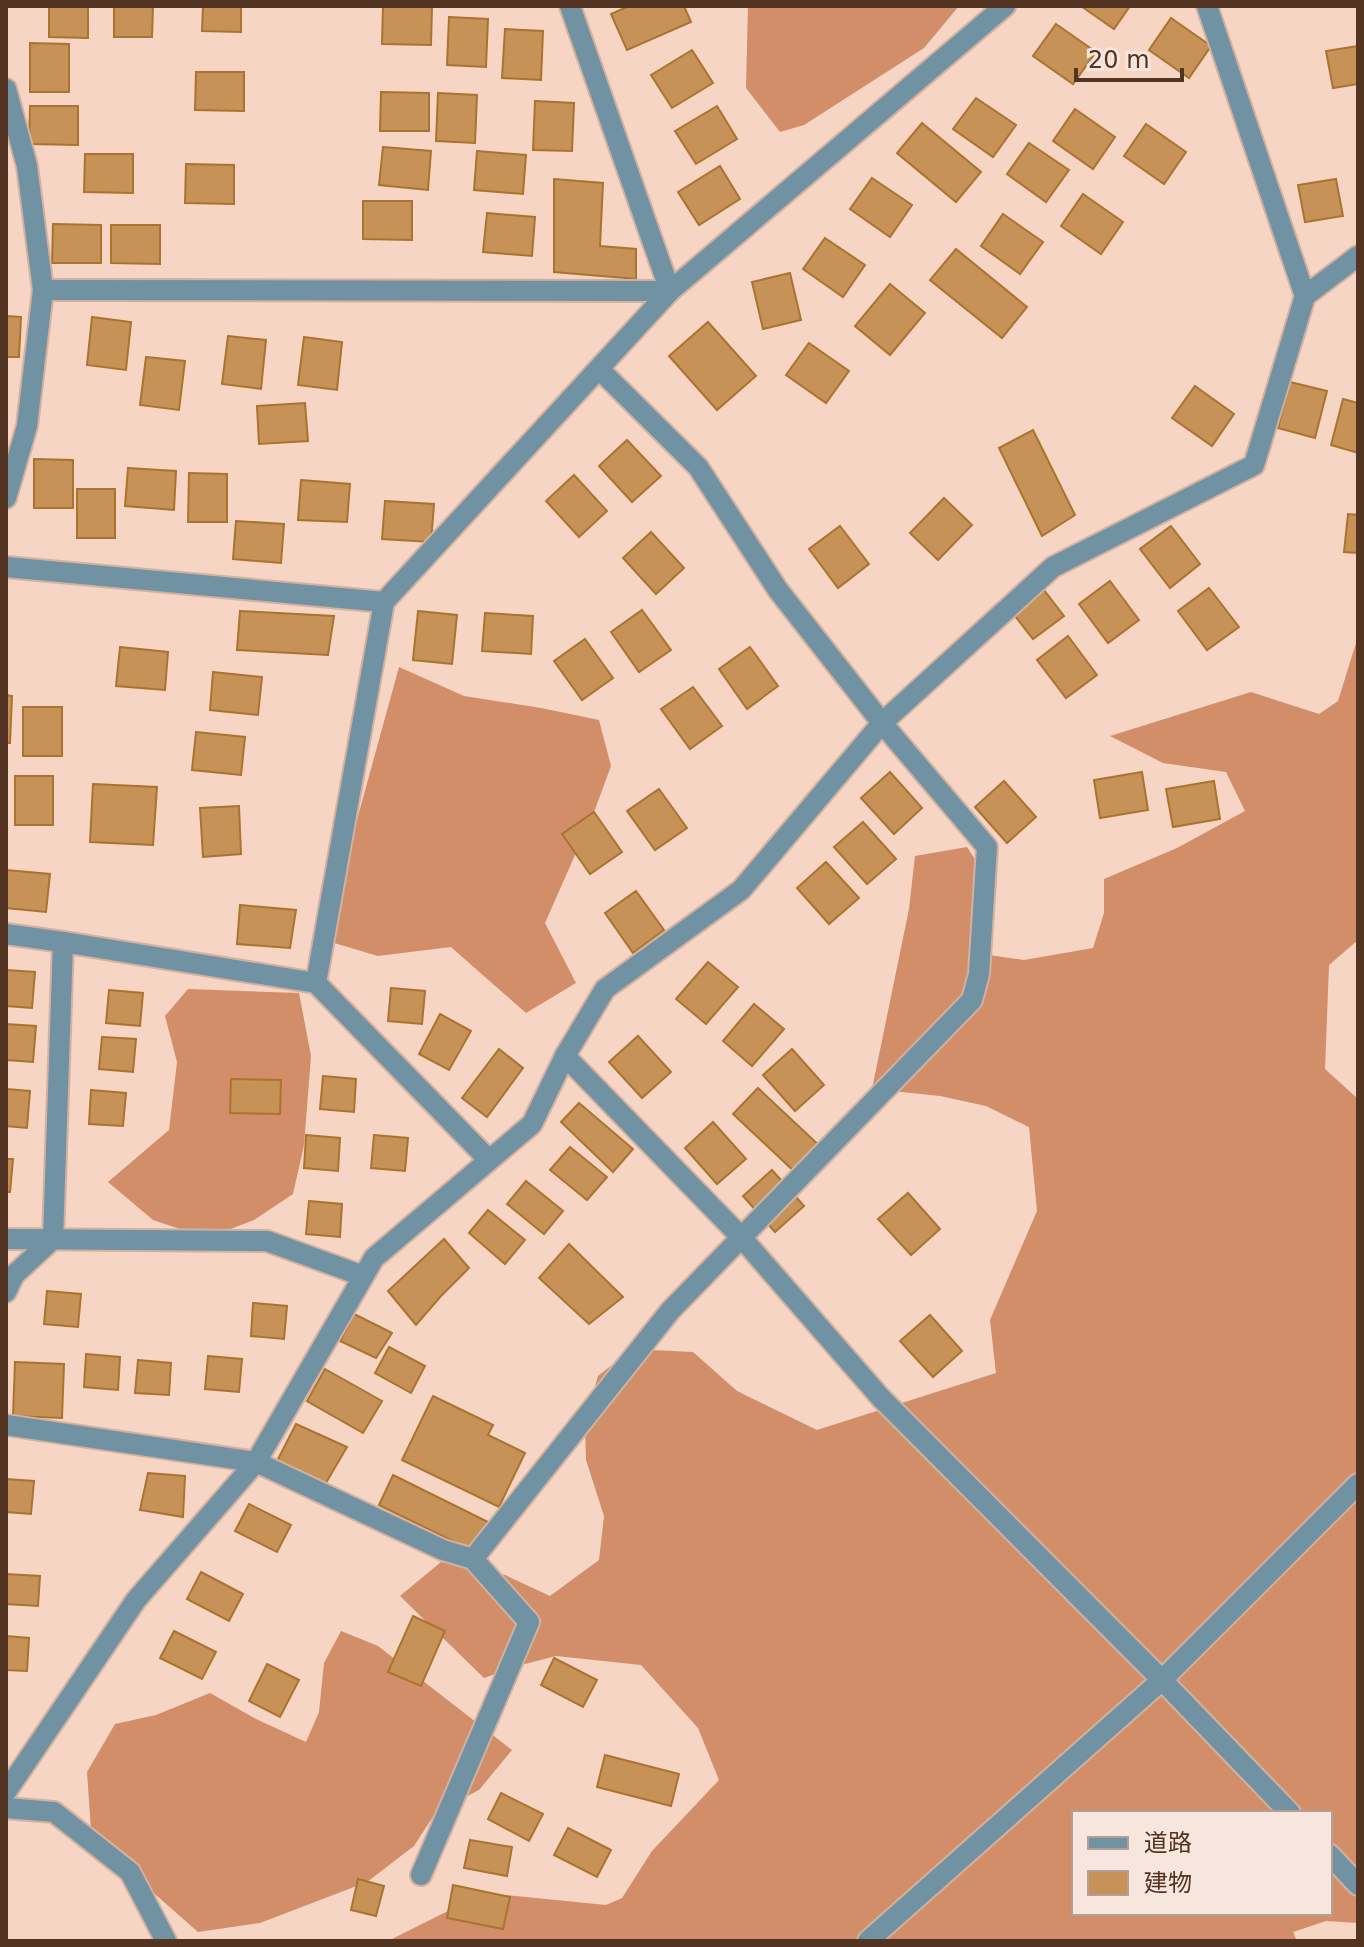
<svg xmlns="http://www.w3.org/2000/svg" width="1364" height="1947" viewBox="0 0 1364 1947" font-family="'DejaVu Sans','Noto Sans JP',sans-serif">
<rect width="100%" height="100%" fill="#f6d5c4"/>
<g fill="#d28d69" fill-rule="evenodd">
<path d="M748 6H959L924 48 804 125 780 132 746 88Z"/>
<path d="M1358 626V940L1329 965 1325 1069 1358 1099V1923L1326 1921 1293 1932 1297 1941H388L484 1893 606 1905 622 1898 652 1851 719 1780 698 1728 641 1665 556 1656 521 1665 484 1678 400 1596 441 1562 505 1575 550 1596 599 1560 604 1516 586 1460 585 1423 598 1376 632 1349 693 1352 737 1391 817 1430 996 1373 990 1320 1037 1211 1029 1127 986 1106 940 1096 872 1089 909 909 915 856 967 847 987 878 989 955 1024 960 1093 948 1104 913V879L1177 848 1245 811 1226 772 1163 763 1110 736 1251 692 1319 714 1338 701 1356 643V629ZM1074 1813H1330V1913H1074Z"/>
<path d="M399 667 464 696 541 708 599 720 611 766 594 812 545 923 576 983 526 1013 451 947 378 956 324 940Z"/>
<path d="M188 989 299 993 311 1056 304 1145 293 1194 254 1220 207 1238 153 1220 108 1182 169 1130 177 1062 165 1016Z"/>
<path d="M341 1631 378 1646 512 1750 479 1790 436 1812 414 1846 367 1882 260 1923 198 1932 130 1872 91 1830 87 1772 115 1724 156 1715 210 1693 256 1719 306 1742 319 1712 324 1663Z"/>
</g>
<g fill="#c69257" stroke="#ab732e" stroke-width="2">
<path d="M49 6H88V38L49 37Z"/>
<path d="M114 6H153L152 37H114Z"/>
<path d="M203 6H241V32L202 31Z"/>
<path d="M383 6 432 7 431 45 382 44Z"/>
<path d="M629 6H684L691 22 627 50 611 14Z"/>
<path d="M1081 6H1130L1114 29Z"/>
<path d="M449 17 488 19 486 67 447 65Z"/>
<path d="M1171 18 1211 46 1189 78 1149 50Z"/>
<path d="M1056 24 1096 52 1073 84 1033 56Z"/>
<path d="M505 29 543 31 541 80 502 78Z"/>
<path d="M30 43 69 44V92H30Z"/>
<path d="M1358 46V84L1333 88 1326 51Z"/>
<path d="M692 50 713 83 672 108 651 75Z"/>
<path d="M196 72H244V111L195 110Z"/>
<path d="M381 92 429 93V131H380Z"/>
<path d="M438 93 477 95 475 143 436 141Z"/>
<path d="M976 98 1016 125 993 157 953 129Z"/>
<path d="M535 101 574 103 572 151 533 150Z"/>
<path d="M30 106H78V145L29 144Z"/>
<path d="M717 106 737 139 696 164 675 131Z"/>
<path d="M1075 109 1115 137 1093 169 1053 141Z"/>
<path d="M922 123 981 172 956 202 897 153Z"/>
<path d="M1146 124 1186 152 1164 184 1124 156Z"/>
<path d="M1029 143 1069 170 1046 202 1007 174Z"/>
<path d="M383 147 431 151 428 190 379 185Z"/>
<path d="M477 151 526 155 523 194 474 190Z"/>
<path d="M85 154H133V193L84 192Z"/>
<path d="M186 164 234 165V204L185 203Z"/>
<path d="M720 166 740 199 699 225 678 192Z"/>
<path d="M872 178 912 205 890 237 850 209Z"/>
<path d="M554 179 603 183 600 246 636 249V279L554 272Z"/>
<path d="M1336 179 1343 216 1305 222 1298 185Z"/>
<path d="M1083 194 1123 222 1101 254 1061 226Z"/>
<path d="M363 201H412V240L363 239Z"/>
<path d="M487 213 535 217 532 256 483 252Z"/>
<path d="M1003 214 1043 242 1020 274 981 246Z"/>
<path d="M53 224 101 225V263H52Z"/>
<path d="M111 225H160V264L111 263Z"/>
<path d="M825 238 865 265 843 297 803 269Z"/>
<path d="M956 249 1027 307 1002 338 930 280Z"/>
<path d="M790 273 801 320 763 329 752 282Z"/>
<path d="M890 284 925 313 890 355 855 326Z"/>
<path d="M6 316 21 317 19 357H6Z"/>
<path d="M92 317 131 322 126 370 87 365Z"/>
<path d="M708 322 756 376 717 410 669 356Z"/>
<path d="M228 336 266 340 261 389 222 384Z"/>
<path d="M304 337 342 342 337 390 298 385Z"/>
<path d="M809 343 849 371 826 403 786 375Z"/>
<path d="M146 357 185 361 179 410 140 405Z"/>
<path d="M1290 382 1327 391 1315 438 1278 428Z"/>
<path d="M1195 386 1234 414 1212 446 1172 418Z"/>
<path d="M1343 399 1358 403V453L1331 445Z"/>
<path d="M305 403 308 441 259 444 257 406Z"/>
<path d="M1033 430 1075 515 1042 536 999 448Z"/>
<path d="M627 440 661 476 632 502 599 466Z"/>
<path d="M34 459 73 460V508H34Z"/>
<path d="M128 468 176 471 174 510 125 506Z"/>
<path d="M189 473 227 474V522H188Z"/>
<path d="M574 475 607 511 579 537 546 501Z"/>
<path d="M301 480 350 484 347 522 298 520Z"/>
<rect x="77" y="489" width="38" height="49"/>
<path d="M944 498 972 525 938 560 910 533Z"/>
<path d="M385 501 434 504 431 542 382 539Z"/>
<path d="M1348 514 1358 515V553L1344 552Z"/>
<path d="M236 521 284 524 281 563 233 559Z"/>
<path d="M840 526 869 564 838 588 809 549Z"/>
<path d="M1171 526 1200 564 1170 588 1140 549Z"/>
<path d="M651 532 684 568 656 594 623 558Z"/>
<path d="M1034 577 1064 616 1033 639 1003 601Z"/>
<path d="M1110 581 1139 620 1108 643 1079 604Z"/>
<path d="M1209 588 1239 627 1207 650 1178 611Z"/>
<path d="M642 610 671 650 639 672 611 632Z"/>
<path d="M240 611 334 616 328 655 237 650Z"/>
<path d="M418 611 457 615 452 664 413 660Z"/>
<path d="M485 613 533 616 531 654 482 651Z"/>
<path d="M1068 636 1097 675 1066 698 1037 660Z"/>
<path d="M585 639 613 678 582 700 554 661Z"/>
<path d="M120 647 168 652 165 690 116 686Z"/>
<path d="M750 647 778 686 747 709 719 669Z"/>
<path d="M213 672 262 677 258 715 210 710Z"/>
<path d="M693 687 722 726 690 749 661 709Z"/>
<path d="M6 695 12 696 10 743H6Z"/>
<rect x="23" y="707" width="39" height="49"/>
<path d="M196 732 245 737 241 775 192 770Z"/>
<path d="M890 772 922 808 894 834 861 798Z"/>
<path d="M1142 772 1148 810 1100 818 1094 780Z"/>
<rect x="15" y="776" width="38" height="49"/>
<path d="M1004 781 1036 817 1007 843 975 807Z"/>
<path d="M1214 781 1220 819 1173 827 1166 789Z"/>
<path d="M93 784 157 787 153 845 90 842Z"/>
<path d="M659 789 687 828 655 850 627 811Z"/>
<path d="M239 806 241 854 203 857 200 808Z"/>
<path d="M594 812 622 852 590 874 562 834Z"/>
<path d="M863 822 896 859 867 884 834 847Z"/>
<path d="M826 862 859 898 829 924 797 888Z"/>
<path d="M6 870 50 874 46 912 6 908Z"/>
<path d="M636 891 664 930 633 953 605 913Z"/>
<path d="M240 905 296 910 290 948 237 944Z"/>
<path d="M708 962 738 987 706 1024 676 999Z"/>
<path d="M6 970 35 972 32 1008 6 1006Z"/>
<path d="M391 988 425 991 422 1024 388 1021Z"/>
<path d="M109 990 143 993 140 1026 106 1023Z"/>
<path d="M754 1004 784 1029 752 1066 723 1041Z"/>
<path d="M440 1014 471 1031 449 1070 419 1054Z"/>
<path d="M6 1024 36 1026 33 1062 6 1060Z"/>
<path d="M638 1036 671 1072 642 1098 609 1062Z"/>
<path d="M102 1037 136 1039 133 1072 99 1069Z"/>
<path d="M499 1049 523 1068 487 1117 462 1098Z"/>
<path d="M792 1049 824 1085 795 1111 763 1075Z"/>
<path d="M323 1076 356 1079 354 1112 320 1109Z"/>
<path d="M231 1079 281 1080 280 1114 230 1113Z"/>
<path d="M758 1088 824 1150 799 1176 733 1114Z"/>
<path d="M6 1089 30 1091 27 1128 6 1126Z"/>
<path d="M91 1090 126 1093 123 1126 89 1124Z"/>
<path d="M579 1103 633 1149 613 1172 561 1122Z"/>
<path d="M713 1122 746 1159 717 1184 685 1148Z"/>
<path d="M306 1135 340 1138 338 1171 304 1168Z"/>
<path d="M374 1135 408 1138 405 1171 371 1168Z"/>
<path d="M570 1147 607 1177 587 1200 550 1170Z"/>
<path d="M6 1159H13L10 1192H6Z"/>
<path d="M772 1170 804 1206 775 1232 743 1196Z"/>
<path d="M526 1181 563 1211 544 1234 507 1204Z"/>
<path d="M908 1193 940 1229 911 1255 878 1219Z"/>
<path d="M309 1201 342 1204 340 1237 306 1234Z"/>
<path d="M488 1210 525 1240 505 1264 469 1233Z"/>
<path d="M444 1239 469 1268 441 1296 416 1325 388 1291Z"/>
<path d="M569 1244 623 1297 589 1324 539 1278Z"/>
<path d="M47 1291 81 1294 78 1327 44 1324Z"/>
<path d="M253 1303 287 1306 284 1339 251 1336Z"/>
<path d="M354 1314 392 1333 376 1358 340 1341Z"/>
<path d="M930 1315 962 1351 933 1377 900 1341Z"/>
<path d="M389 1347 425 1366 411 1393 375 1373Z"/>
<path d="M86 1354 120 1357 118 1390 84 1387Z"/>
<path d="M208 1356 242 1359 239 1392 205 1389Z"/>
<path d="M138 1360 171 1363 169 1395 135 1393Z"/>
<path d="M15 1362 64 1364 62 1418 13 1416Z"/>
<path d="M325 1369 382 1401 363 1433 307 1401Z"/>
<path d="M433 1396 493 1425 488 1435 525 1453 499 1507 402 1460Z"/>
<path d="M296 1424 347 1447 323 1488 276 1463Z"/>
<path d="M148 1473 185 1476 183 1517 140 1510Z"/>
<path d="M393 1475 488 1522 473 1551 379 1505Z"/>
<path d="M6 1479 34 1481 31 1514 6 1512Z"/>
<path d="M249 1504 291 1525 277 1552 235 1531Z"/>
<path d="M201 1572 243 1594 229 1621 187 1599Z"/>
<path d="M6 1574 40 1576 38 1606 6 1604Z"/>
<path d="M413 1616 445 1631 421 1686 388 1672Z"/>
<path d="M174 1631 216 1652 202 1679 160 1658Z"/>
<path d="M6 1636 29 1638 27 1671 6 1670Z"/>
<path d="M554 1658 597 1680 583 1707 541 1685Z"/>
<path d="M267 1664 299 1680 280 1717 249 1701Z"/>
<path d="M605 1755 679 1774 671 1806 597 1787Z"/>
<path d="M501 1793 543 1814 529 1841 488 1819Z"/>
<path d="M568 1828 611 1850 597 1877 554 1855Z"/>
<path d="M470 1840 512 1847 507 1876 464 1868Z"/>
<path d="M358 1879 384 1886 376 1916 351 1910Z"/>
<path d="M453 1885 510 1897 503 1929 447 1918Z"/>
</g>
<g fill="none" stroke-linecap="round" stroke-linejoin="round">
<g stroke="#d2b1a0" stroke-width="24">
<g id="minor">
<path d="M570 6 670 291"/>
<path d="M6 89 27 166 43 290 27 426 6 498"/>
<path d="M43 290 670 291"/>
<path d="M1305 296 1358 256"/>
<path d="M6 567 384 602"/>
<path d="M6 934 63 942 316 983 489 1160"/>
<path d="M316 983 384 602 670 291 1005 6"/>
<path d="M565 1056 741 1237 881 1398 1162 1680 1290 1813"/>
<path d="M6 1239 267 1241 363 1276"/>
<path d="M6 1292 14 1275 53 1239 63 942"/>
<path d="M6 1425 256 1462 443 1550 473 1559 670 1311 972 1000 979 974 987 847 882 723 778 590 698 467 599 369"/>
<path d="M6 1792 136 1600 256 1462 374 1258 532 1124 565 1056 605 989 741 890 882 723 1053 567 1254 465 1305 296 1207 6"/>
<path d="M6 1808 54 1812 130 1872 166 1941"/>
<path d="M1330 1855 1358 1885"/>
<path d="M421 1875 529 1622 473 1559"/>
<path d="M868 1941 1162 1680 1358 1484"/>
</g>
</g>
<use href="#minor" stroke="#7092a2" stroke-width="20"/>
</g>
<rect width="1364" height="1947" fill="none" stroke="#533322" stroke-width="16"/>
<rect x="1072" y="1811" width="260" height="104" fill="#f7e6de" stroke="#b59e93" stroke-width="2"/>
<rect x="1088" y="1837" width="40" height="12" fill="#7092a2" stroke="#b59e93" stroke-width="2"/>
<text x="1144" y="1851" font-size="24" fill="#533322">道路</text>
<rect x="1088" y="1871" width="40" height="24" fill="#c69257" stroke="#b59e93" stroke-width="2"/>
<text x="1144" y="1891" font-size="24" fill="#533322">建物</text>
<path d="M1076 68v12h106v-12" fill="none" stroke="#533322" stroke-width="4"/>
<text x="1088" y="68" font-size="24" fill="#533322" stroke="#f7e6de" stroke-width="6" paint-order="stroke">20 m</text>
</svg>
